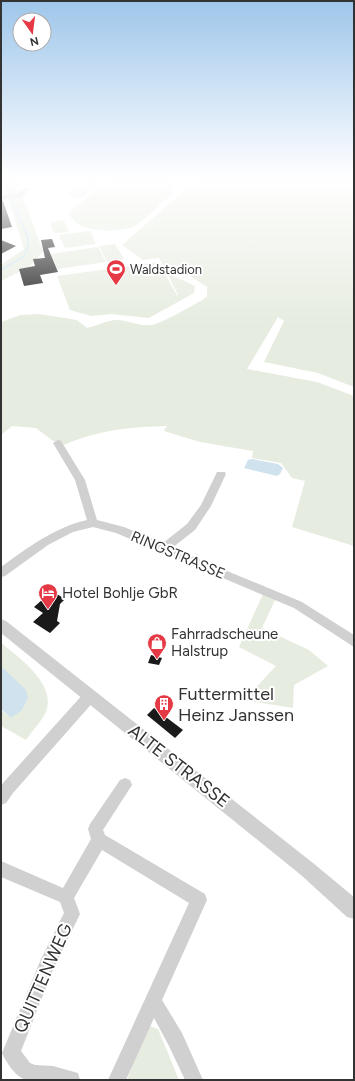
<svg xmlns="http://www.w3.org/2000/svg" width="355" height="1081" viewBox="0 0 355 1081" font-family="Figtree,sans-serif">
<rect width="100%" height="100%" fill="#fff"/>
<g fill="#e6ecdf">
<path d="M15 176 43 251 29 267 1 281V265L24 249 1 177Z"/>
<path d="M88 176H110L98 185 80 182Z"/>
<path d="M121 176 165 177C173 181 175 184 173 193 166 199 140 224 133 227 118 232 92 232 78 224 74 222 72 218 69 214L72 209 113 178Z"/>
<path d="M201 176H354V387L318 373 264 362 284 321 278 317 247 369 317 382 354 396V546L292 527 305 481 292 478 281 463 252 458 253 451 200 442 164 431 167 426C131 427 97 430 64 445L53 441 36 428 12 426 1 435V322L20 315 39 314 77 320 87 328C96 326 108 320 116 320 128 320 140 327 152 325 161 324 197 303 207 297V287L190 276 197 272H167L159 258 143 260 122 245Z"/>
<path d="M80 186 87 187 90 186 96 187 80 199 67 194Z"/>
<path d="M64 220 69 232 54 233 50 222Z"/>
<path d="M90 231 96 244 65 248 59 235Z"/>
<path d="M115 244 124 259 107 262 99 246Z"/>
<path d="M98 247 106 262 57 269 51 254Z"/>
<path d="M158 262 177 295 166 297 178 295 167 273 195 286 194 293 149 318 111 314 91 316 70 310 57 276Z"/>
<path d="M263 594 275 600 262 628 309 650 328 666 294 685 293 708 244 700 276 666 239 647Z"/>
<path d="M1 643C19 657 57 685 46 712 41 722 32 731 26 740L1 726V710L11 718 15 680 1 666Z"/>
<path d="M147 1025 158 1029 179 1080H127Z"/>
</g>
<g fill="#cfe2ee">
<path d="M252 459 278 464 283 468 280 474 277 476 244 468 248 460Z"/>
<path d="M1 666 26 690 28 698 22 710 11 718 1 709Z"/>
</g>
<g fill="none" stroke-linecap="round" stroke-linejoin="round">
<path stroke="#cfe2ee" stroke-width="2" d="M1 270 23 257 28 248V237L13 203 4 176"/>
</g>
<g fill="#1a1a1a">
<path d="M1 201H3L12 227 1 229Z"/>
<path d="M52 239 55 247 48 248 58 272 40 275 43 283 24 286 19 269 35 266 33 259 45 258 41 240Z"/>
<path d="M1 240 16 246 1 254Z"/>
<path d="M52 591 65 599 60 604 57 621 60 623 50 633 33 622 43 613 34 607Z"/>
<path d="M151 655 162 658 159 665 148 663Z"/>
<path d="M154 708 183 730 175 738 147 715Z"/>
</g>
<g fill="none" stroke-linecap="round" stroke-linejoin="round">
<g fill="#d0d0d0" fill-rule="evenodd">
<path d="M27 187 30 189 22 197 1 200V196L17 194 19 192Z"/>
<path d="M58 440 61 441 85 480 97 520 124 527 163 543 187 524 201 505 217 472H225L226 474 211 506 195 530 172 548 302 602 354 635V647L294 608 116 533 93 527 73 532 48 545 5 576 1 577V567C27 548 55 527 87 520L75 480 53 443Z"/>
<path d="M90 690 95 692 97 696 95 700 13 793 6 803 1 805V786L3 783 85 692Z"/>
<path d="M125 778 130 780 132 785 103 830 105 835 205 894 207 900 162 1000 182 1033 203 1080H185L169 1046 154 1018 126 1080H108L189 903 102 850 74 898 80 914 53 970 21 1051 30 1063 35 1065 53 1066 78 1073 80 1080C65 1080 41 1081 27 1080 16 1078 6 1062 2 1053L41 959 64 913 60 902 1 877V861L63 888 91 839 88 829 90 824 120 780Z"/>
</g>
<path fill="#d0d0d0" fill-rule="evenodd" d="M1 619 6 621 313 863 354 897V919L347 917 301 875 1 633Z"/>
</g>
<linearGradient id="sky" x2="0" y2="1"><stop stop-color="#9ec6ea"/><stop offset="0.54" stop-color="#fff"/><stop offset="1" stop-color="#fff" stop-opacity="0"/></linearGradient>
<rect width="355" height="328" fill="url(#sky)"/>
<defs>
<g id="stadium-pin" transform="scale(1)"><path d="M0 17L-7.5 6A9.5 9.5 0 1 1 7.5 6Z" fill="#e63946" stroke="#fff"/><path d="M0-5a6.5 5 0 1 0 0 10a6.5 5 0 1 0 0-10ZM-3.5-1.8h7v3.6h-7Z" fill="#fff"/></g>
<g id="hotel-pin" transform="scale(1)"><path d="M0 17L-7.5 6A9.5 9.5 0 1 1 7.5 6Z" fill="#e63946" stroke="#fff"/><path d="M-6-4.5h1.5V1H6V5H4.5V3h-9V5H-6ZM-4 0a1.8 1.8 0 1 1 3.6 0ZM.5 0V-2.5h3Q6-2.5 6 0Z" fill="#fff"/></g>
<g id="shop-pin" transform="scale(1)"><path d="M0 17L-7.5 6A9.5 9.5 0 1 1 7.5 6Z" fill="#e63946" stroke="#fff"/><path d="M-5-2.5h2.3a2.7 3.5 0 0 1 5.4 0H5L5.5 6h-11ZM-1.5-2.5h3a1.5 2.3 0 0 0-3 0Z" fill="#fff"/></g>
<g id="building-pin" transform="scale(1)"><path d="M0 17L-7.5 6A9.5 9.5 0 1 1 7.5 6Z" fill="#e63946" stroke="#fff"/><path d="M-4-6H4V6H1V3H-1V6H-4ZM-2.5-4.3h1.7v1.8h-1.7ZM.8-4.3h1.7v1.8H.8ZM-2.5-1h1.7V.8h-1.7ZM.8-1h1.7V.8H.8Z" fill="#fff"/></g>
</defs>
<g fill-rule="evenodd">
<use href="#stadium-pin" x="116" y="269"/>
<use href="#hotel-pin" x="48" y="593"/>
<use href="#shop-pin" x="157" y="643"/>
<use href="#building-pin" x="164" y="704"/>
</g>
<g text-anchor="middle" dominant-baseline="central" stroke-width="4" stroke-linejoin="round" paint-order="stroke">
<g font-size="13" fill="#333" stroke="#fff" text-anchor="start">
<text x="130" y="269">Waldstadion</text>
</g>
<g font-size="15" fill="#333" stroke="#fff">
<text transform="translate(178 555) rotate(23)">RINGSTRASSE</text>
</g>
<g font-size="15" fill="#333" stroke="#fff" text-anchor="start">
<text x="62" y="593">Hotel Bohlje GbR</text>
<text x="171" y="634">Fahrradscheune<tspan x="171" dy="17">Halstrup</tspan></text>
</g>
<g font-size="18" fill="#333" stroke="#fff" text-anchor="start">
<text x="178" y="694">Futtermittel<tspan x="178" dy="21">Heinz Janssen</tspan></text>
</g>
<g font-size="18" fill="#333" stroke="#fff">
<text transform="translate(179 766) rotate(38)">ALTE STRASSE</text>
<text transform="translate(43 978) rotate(-66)">QUITTENWEG</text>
</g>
</g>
<rect width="355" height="1081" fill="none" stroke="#333333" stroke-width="4"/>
<g transform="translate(32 32) rotate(166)"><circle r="19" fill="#ffffff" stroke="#adadad"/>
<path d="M0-3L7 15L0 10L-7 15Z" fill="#e63946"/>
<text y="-6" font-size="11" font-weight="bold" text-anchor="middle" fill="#333333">N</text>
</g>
</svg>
